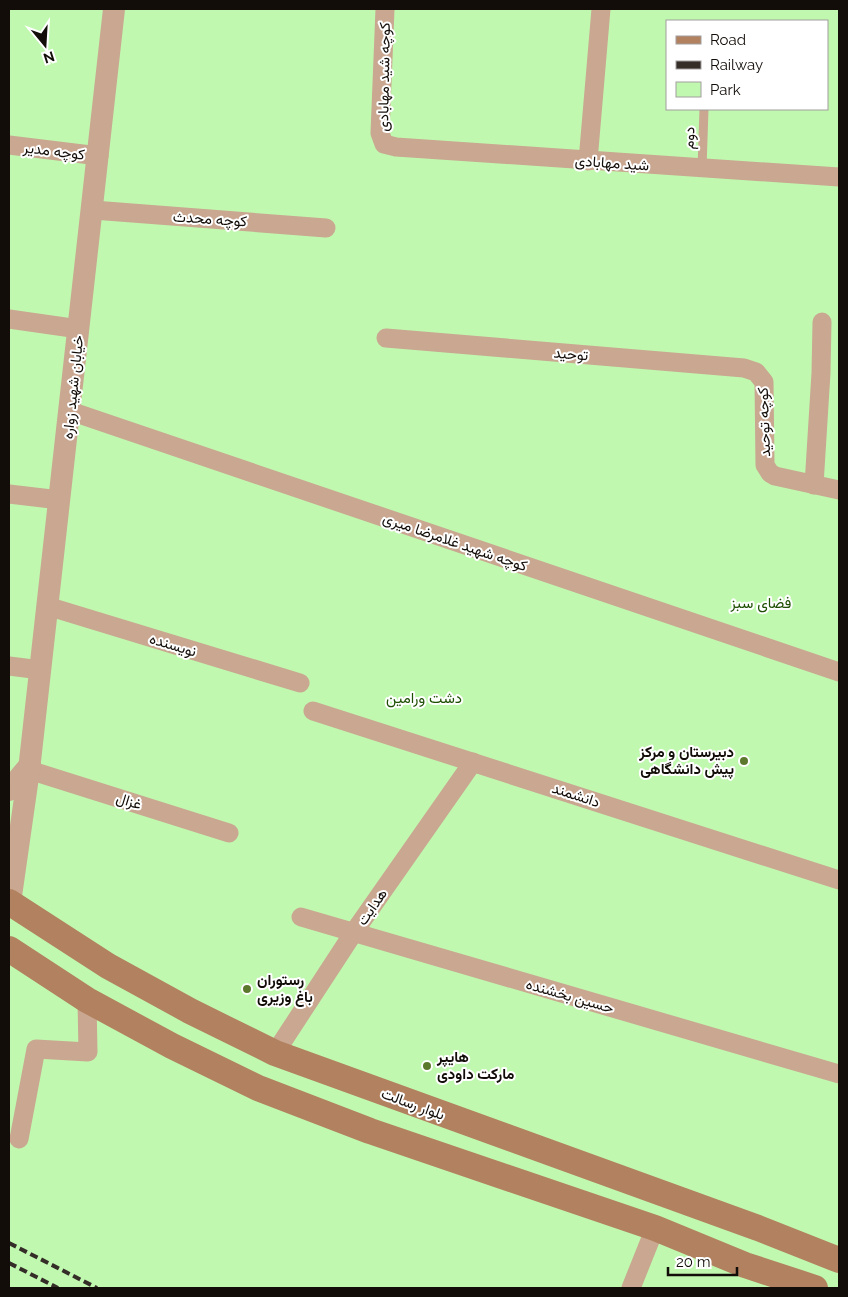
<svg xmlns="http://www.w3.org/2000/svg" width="848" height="1297" viewBox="0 0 848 1297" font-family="Raleway,Vazirmatn,sans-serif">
<rect width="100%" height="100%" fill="#fff4ec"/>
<path fill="#c1f8af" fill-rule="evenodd" d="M9 9H839V1288H9ZM667 21H827V109H667Z"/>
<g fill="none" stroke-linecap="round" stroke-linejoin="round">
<path stroke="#c9a791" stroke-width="9" d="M702 168 704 109"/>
<g stroke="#c9a791" stroke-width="19">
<path d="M385 9 380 133 384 144 396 147 839 177"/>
<path d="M9 145 99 156"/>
<path d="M588 161 601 9"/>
<path d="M93 210 326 228"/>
<path d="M9 319 79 329"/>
<path d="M386 338 744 368 756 372 764 382 765 465 770 473 775 476 839 490"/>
<path d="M70 411 839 672"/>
<path d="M814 485 821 373 822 322"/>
<path d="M9 494 60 500"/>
<path d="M47 606 300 683"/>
<path d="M9 666 41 670"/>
<path d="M313 711 839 880"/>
<path d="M29 770 229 833"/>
<path d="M301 917 839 1074"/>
<path d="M275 1053 354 932 473 762"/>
<path d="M19 1139 36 1049 88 1052 87 1000"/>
<path d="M631 1288 655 1228"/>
</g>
<g stroke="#c9a791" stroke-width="22">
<path d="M9 790 30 765"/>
<path d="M10 903 29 770 114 9"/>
</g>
<g stroke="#b2815f" stroke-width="26">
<path d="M9 902 108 966 190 1011 275 1053 758 1228 839 1260"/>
<path d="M9 949 87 1000 172 1046 258 1088 370 1131 655 1228 745 1265 815 1288"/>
</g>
<g stroke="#342d28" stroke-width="4" stroke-dasharray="8 4" stroke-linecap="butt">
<path d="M9 1243 97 1288"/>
<path d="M9 1263 58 1288"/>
</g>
</g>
<g fill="#5b782d" stroke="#fff" stroke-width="2">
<circle cx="744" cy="761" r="5"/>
<circle cx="247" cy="989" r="5"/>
<circle cx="427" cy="1066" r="5"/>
</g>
<g text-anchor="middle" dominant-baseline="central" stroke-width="4" stroke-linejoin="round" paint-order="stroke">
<g font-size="15" fill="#130d09" stroke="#fff">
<text transform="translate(384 77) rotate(-89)">کوچه شید مهابادی</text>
<text transform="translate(689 138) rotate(-88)">دوم</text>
<text transform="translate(54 151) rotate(7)">کوچه مدیر</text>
<text transform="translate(612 163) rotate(4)">شید مهابادی</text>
<text transform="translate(210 219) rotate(4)">کوچه محدث</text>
<text transform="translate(571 354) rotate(5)">توحید</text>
<text transform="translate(73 387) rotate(-84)">خیابان شهید زواره</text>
<text transform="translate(764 422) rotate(-92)">کوچه توحید</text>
<text transform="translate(455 542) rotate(19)">کوچه شهید غلامرضا میری</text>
<text transform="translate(173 645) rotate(17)">نویسنده</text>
<text transform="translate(576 795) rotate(18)">دانشمند</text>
<text transform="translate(129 801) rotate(17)">غزال</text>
<text transform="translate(372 907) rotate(-55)">هدایت</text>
<text transform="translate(570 996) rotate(16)">حسین بخشنده</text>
<text transform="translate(413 1104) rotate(20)">بلوار رسالت</text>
</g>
<g font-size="15" fill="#1e4f02" stroke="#fff">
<text x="761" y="603">فضای سبز</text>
<text x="424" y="698">دشت ورامین</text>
</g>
<g font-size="15" font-weight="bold" fill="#130d09" stroke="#fff" text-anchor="start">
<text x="734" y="752" text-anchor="end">دبیرستان و مرکز<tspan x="734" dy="17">پیش دانشگاهی</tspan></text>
<text x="257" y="980">رستوران<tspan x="257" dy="17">باغ وزیری</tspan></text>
<text x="437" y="1057">هایپر<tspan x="437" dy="17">مارکت داودی</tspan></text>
</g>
</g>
<rect width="848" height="1297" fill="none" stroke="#130d09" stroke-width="20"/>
<rect x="666" y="20" width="162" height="90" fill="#ffffff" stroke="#a19e9d"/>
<rect x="676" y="36" width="25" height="8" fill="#b2815f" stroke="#a19e9d"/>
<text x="710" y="45" font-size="15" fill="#130d09">Road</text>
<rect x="676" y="61" width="25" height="8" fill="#342d28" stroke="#a19e9d"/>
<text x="710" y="70" font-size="15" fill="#130d09">Railway</text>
<rect x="676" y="82" width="25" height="15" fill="#c1f8af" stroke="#a19e9d"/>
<text x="710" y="95" font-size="15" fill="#130d09">Park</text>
<g transform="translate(45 45) rotate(162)" stroke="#ffffff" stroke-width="4" paint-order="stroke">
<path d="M0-4L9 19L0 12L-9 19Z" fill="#130d09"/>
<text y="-8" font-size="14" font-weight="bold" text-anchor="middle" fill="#130d09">N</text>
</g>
<path d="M668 1267v8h69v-8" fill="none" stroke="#130d09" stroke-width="2.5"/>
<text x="676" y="1267" font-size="15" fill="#130d09" stroke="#ffffff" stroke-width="4" paint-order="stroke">20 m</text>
</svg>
